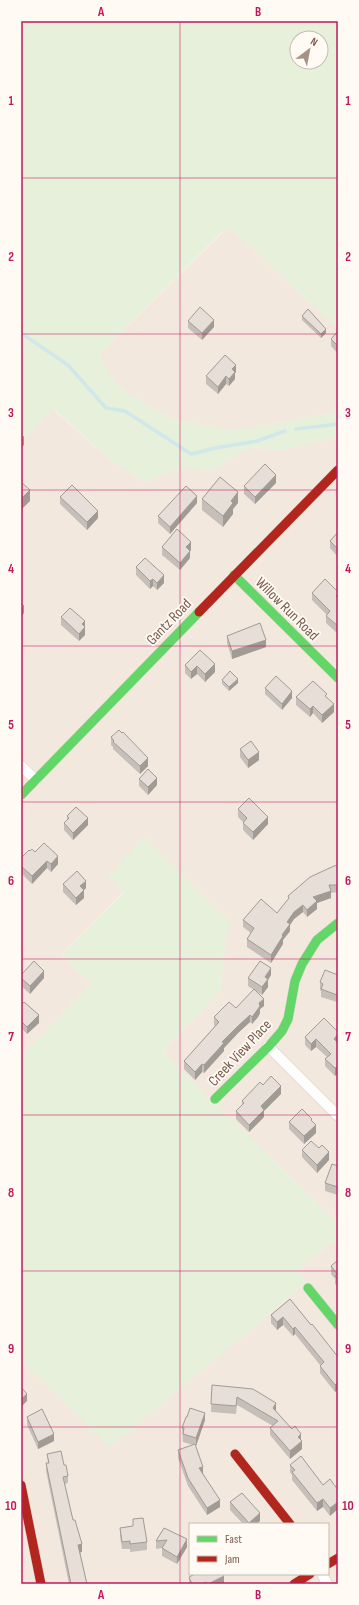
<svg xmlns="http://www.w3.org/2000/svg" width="359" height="1605" viewBox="0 0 359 1605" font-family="'Sofia Sans Condensed',sans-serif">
<rect width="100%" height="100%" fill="#f9f5f0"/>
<g fill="#f2e8de" fill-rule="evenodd">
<path d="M232 229 338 329V412L261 426 229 430 173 420 122 390 103 365 99 355 224 231Z"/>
<path d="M53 409 104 455 144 482 183 467 212 470 251 447 277 451 338 437V1224L163 1052 220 990 227 932 124 891 61 955 92 983 21 1057V442Z"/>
<path d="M338 1238V1584H21V1360L110 1446 283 1303 306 1282 297 1270ZM190 1524H328V1574H190Z"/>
</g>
<g fill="#e7f0db" fill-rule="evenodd">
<path d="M21 21H338V329L232 229 223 231 99 355 103 365 122 390 173 420 229 430 261 426 338 412V437L277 451 251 447 212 470 183 467 144 482 104 455 54 409 21 442ZM297 38H321V62H297Z"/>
<path d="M144 837 232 924 227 932 220 990 163 1052 338 1224V1238L297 1270 306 1282 283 1303 110 1447 21 1360V1057L92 983 61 955 124 892 108 876Z"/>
</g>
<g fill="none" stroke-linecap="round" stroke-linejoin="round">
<g stroke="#d0e8ea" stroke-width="3.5">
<path d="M21 333 68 365 106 408 125 411 191 454 215 448 257 441 285 431"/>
<path d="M296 429 338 424"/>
</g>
<g stroke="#d7d1cb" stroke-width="11">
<g id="street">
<path d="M21 766 36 780"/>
<path d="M268 1046 338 1116"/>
<path d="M322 1574 327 1584"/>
</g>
</g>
<g stroke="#d9d2cb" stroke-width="10">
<g id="fast">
<path d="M234 575 338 678"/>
<path d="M21 795 199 612"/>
<path d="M215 1099 269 1046 282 1031 288 1019 295 981 302 964 317 940 338 923"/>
<path d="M308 1288 338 1325"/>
</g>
</g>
<g stroke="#d9d2cb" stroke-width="10">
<g id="jam">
<path d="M199 612 338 470"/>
<path d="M235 1454 290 1524"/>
<path d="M21 1485 41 1584"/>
<path d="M328 1564 338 1558"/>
<path d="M294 1584 310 1574"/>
</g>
</g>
<use href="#street" stroke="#fefefd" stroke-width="10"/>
<use href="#fast" stroke="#63d668" stroke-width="9"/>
<use href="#jam" stroke="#b3261e" stroke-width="9"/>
</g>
<g fill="#c6bfb9">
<path d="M302 316 326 333 321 338 302 320Z"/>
<path d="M188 321 214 327 202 340 188 328Z"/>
<path d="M338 331V354L331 346V339Z"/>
<path d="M236 372 235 373V379L229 386 226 384 218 394 206 384V376Z"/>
<path d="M276 483 255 504 244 494V486Z"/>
<path d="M60 497 98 518 87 530 60 504Z"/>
<path d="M202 499 238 503 233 509V514L223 527 202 510Z"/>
<path d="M197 503 170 534 158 523V516Z"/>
<path d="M338 532V557L330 548V541Z"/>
<path d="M162 547 191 550 190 551V558L180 570 162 555Z"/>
<path d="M136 567 164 583 157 590 153 586 150 589 136 575Z"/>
<path d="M338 592V634L326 623V616L327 615 312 600V593Z"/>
<path d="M61 617 85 626V635L79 641 61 625Z"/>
<path d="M227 636 266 647 232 659 227 643Z"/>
<path d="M200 650 215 672 205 682 197 674 191 679 185 673V665Z"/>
<path d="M222 680 238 683 229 691 222 684Z"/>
<path d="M265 688 292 698 282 710 265 694Z"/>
<path d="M296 697H327L334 712 322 723 313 713 310 717 296 705Z"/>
<path d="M111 737 148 766 140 774 113 749V747L111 745Z"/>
<path d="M240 749 259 760 248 768 240 757Z"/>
<path d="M139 779 157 785 148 795 139 786Z"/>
<path d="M238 809 268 824 253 840 243 830V822L238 817Z"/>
<path d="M67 816 88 825 73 840 64 830V823L67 820Z"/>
<path d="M30 851 35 852 58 864 51 872 47 868 32 884 21 873V858Z"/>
<path d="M338 865V892L331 893V898L317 903V909L307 917 303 912 294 919 290 925V931L283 940V944L271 963 247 947V939L251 933 243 927V920L277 913 288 900V896Z"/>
<path d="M63 884 86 888 84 890V898L76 905 63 892Z"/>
<path d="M21 975 44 978 30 994 21 986Z"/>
<path d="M271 975 268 980V987L262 995 256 991 264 1006 260 1009V1013L258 1017 252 1024 250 1022 238 1033 224 1048V1051L204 1073 202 1072 195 1080 184 1069V1061L215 1026 214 1025V1017L236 1008 254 990 248 986V978Z"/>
<path d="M338 975V1001L337 1002 321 997V991L320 990V982Z"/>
<path d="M21 1005 39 1023 27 1034 21 1028Z"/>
<path d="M338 1032V1042H337L338 1043V1075L337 1074 335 1076 325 1066V1059L327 1057 316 1047 311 1051 305 1045V1037Z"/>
<path d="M263 1085 281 1094 264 1111V1117L249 1132 236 1119V1111L242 1105V1101Z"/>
<path d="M312 1121 316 1133 304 1144 289 1129V1122Z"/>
<path d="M302 1150 329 1160 317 1173 302 1157Z"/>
<path d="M338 1166V1195L325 1191V1183Z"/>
<path d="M338 1260V1287L335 1284V1279L331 1274V1266Z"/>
<path d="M290 1299 311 1325 338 1357 335 1392 320 1373V1365L295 1334 293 1336 283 1325 277 1330 271 1323V1315Z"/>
<path d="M212 1385 276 1411 301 1440 302 1449 290 1459 270 1435V1428L273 1426 237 1405 236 1414 211 1412Z"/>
<path d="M27 1417 54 1441 38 1449 27 1425Z"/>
<path d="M205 1420 196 1446H195L203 1473 220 1507 207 1515 188 1486 178 1458V1450L193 1445 183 1442 182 1428Z"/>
<path d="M47 1454 64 1465 68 1476V1483L65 1484 73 1520 82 1552H80L87 1584H69L46 1471V1463H48Z"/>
<path d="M290 1465 323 1485 330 1479V1516L323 1507 317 1511 292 1480V1475L290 1472Z"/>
<path d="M230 1502 260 1521 256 1524H243L230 1510Z"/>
<path d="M133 1519 147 1542V1550L130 1552V1549H122L120 1536V1528L133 1526Z"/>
<path d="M164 1528 187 1547 177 1564 162 1556V1548L156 1549V1541Z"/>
<path d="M189 1577 224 1583 223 1584H189Z"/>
</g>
<g fill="#a19b96">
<path d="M214 320V327L202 340V333Z"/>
<path d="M326 329V333L321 338V334Z"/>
<path d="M236 365V372L235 373V379L229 386V379L232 369Z"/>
<path d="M226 376V384L218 394V387Z"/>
<path d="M24 437V445L21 448V440Z"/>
<path d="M276 475V483L255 504V497Z"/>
<path d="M30 490V501L21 510V499Z"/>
<path d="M238 492V503L233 509V514L223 527V516L231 501Z"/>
<path d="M197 496V503L170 534V527Z"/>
<path d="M98 511V518L87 530V522Z"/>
<path d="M191 542V550L186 555V547Z"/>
<path d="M190 551V558L180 570V563Z"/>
<path d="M164 575V583L157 590V583Z"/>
<path d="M153 579V586L150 589V581Z"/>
<path d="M24 606V613L21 617V609Z"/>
<path d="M85 621V635L79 641V634L82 624Z"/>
<path d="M266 640V647L232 659V651Z"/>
<path d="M215 664V672L205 682V674Z"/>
<path d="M197 666V674L191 679V672Z"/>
<path d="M238 679V683L229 691V687Z"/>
<path d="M292 691V698L282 710V704Z"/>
<path d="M334 704V712L322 723V715Z"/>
<path d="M313 706V713L310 717V709Z"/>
<path d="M259 752V760L248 768V760Z"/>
<path d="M148 758V766L140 774V766Z"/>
<path d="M157 778V785L148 795V787Z"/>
<path d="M268 817V824L253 840V832Z"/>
<path d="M88 818V825L73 840V833Z"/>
<path d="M58 856V864L51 872V864Z"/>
<path d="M47 861V868L32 884V876Z"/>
<path d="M86 881V888L80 894V886Z"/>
<path d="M84 890V898L76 905V898Z"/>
<path d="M331 891V898L317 903V909L307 917V910L313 897Z"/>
<path d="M303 905V912L294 919 290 925V931L283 940V944L271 963V955L282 935 287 922 294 912Z"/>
<path d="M271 968V975L268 980V987L262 995V987L265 977Z"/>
<path d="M44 971V978L30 994V986Z"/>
<path d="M264 999V1006L260 1009V1013L258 1017 252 1024V1017L259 1003Z"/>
<path d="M39 1015V1023L27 1034V1027Z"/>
<path d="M250 1015V1022L238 1033 224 1048V1051L204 1073V1065L222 1042 238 1026Z"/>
<path d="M338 1034V1042L334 1046V1039Z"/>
<path d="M316 1039V1047L311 1051V1044Z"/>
<path d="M202 1064V1072L195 1080V1072Z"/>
<path d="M337 1067V1074L335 1076V1068Z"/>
<path d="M281 1086V1094L264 1111V1117L249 1132V1125L261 1106Z"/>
<path d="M316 1125V1133L304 1144V1136Z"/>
<path d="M329 1152V1160L317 1173V1165Z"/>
<path d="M283 1317V1325L277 1330V1322Z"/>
<path d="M295 1327V1334L293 1336V1329Z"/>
<path d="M338 1382V1390L335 1392V1385Z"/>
<path d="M27 1394V1401L21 1407V1399Z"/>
<path d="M276 1403V1411L273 1415V1408Z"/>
<path d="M205 1413V1420L196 1446V1438Z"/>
<path d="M54 1434V1441L38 1449V1442Z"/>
<path d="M301 1434V1441L298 1437Z"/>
<path d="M302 1441V1449L290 1459V1451Z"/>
<path d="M203 1467V1474L199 1468Z"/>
<path d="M323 1499V1507L317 1511V1503Z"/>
<path d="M220 1500V1507L207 1515V1508Z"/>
<path d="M338 1502V1509L330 1516V1508Z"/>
<path d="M260 1513V1521L256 1524H249V1523Z"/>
<path d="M187 1539V1547L177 1564V1557Z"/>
<path d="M82 1544V1552L78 1553V1545Z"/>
<path d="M224 1576V1583L223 1584H208Z"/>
</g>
<g fill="#e6ded7" stroke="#a19b96">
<path d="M200 307 214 320 202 333 188 321Z"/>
<path d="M308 309 326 329 321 334 302 316Z"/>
<path d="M338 331V346L331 339Z"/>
<path d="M225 355 236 365 232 369 235 372 229 379 226 376 218 387 206 376Z"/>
<path d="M21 435 24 437 21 440Z"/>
<path d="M265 464 276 475 255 497 244 486Z"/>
<path d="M220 477 238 492 231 501 233 503 223 516 202 499Z"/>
<path d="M21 482 30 490 21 499Z"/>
<path d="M72 485 98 511 87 522 60 497Z"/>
<path d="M186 486 197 496 170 527 158 516Z"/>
<path d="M177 529 191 542 186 547 190 551 180 563 162 547Z"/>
<path d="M338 532V549L330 541Z"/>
<path d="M145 558 164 575 157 583 153 579 150 581 136 567Z"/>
<path d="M325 579 338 592V594L336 596 338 598V626L326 616 330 611 312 593Z"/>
<path d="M21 603 24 606 21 609Z"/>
<path d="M70 608 85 621 82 624 85 627 79 634 61 617Z"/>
<path d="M260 623 266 640 232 651 227 636Z"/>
<path d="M200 650 215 664 205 674 197 666 191 672 185 665Z"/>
<path d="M230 671 238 679 229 687 222 680Z"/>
<path d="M276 676 292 691 282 704 265 688Z"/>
<path d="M313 681 327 694 325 696 334 704 322 715 313 706 310 709 296 697Z"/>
<path d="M119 730 122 733 123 732 148 758 140 766 113 742 114 741 111 737Z"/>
<path d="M251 741 259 752 248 760 240 749Z"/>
<path d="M148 769 157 778 148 787 139 779Z"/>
<path d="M249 798 268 817 253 832 243 823 247 818 238 809Z"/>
<path d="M76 807 88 818 73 833 64 823 69 818 67 816Z"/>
<path d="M44 843 58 856 51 864 47 861 32 876 21 866V858L29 850 30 851 32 849 35 852Z"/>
<path d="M338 865V885H329L331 891 313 897 317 901 307 910 303 905 294 912 287 922 290 924 282 935 283 936 271 955 247 939 254 928 243 920 261 899 277 913 289 898 288 896 310 877 334 866Z"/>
<path d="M77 871 86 881 80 886 84 890 76 898 63 884Z"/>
<path d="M34 961 44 971 30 986 21 978V975Z"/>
<path d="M260 961 271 968 265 977 268 979 262 987 248 978Z"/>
<path d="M325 970 338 975V993L337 995 321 989 323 984 320 982Z"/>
<path d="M254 989 264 999 259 1003 260 1006 258 1009 252 1017 250 1015 238 1026 222 1042 224 1043 204 1065 202 1064 195 1072 184 1061 219 1022 214 1017 229 1002 236 1008Z"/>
<path d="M24 1002 39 1015 27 1027 21 1021V1005Z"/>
<path d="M324 1018 338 1032V1034L334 1039 338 1043V1068L337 1067 335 1068 325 1059 331 1054 316 1039 311 1044 305 1037Z"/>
<path d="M271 1076 281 1086 261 1106 264 1110 249 1125 236 1111 244 1103 242 1101 260 1082 263 1085Z"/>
<path d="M302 1109 312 1119 311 1120 316 1125 304 1136 289 1122Z"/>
<path d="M311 1141 319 1148 322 1145 329 1152 317 1165 302 1150Z"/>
<path d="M332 1164 338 1166V1187L325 1183Z"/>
<path d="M338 1260V1279L335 1276 337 1274 331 1266Z"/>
<path d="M290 1299 311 1325 312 1324 338 1357V1382L335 1385 320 1366 324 1362 295 1327 293 1329 283 1317 277 1322 271 1315Z"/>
<path d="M212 1385 253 1389 276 1403 273 1408 292 1429 295 1426 301 1434 298 1437 302 1441 290 1451 270 1428 278 1421 237 1397 236 1406 211 1404Z"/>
<path d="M21 1387 27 1394 21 1399Z"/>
<path d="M190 1408 205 1413 196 1438 183 1434 184 1428H182L186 1417H187Z"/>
<path d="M42 1409 54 1434 38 1442 27 1417Z"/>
<path d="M195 1444 203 1467 199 1468 220 1500 207 1508 188 1478 178 1450Z"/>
<path d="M61 1451 64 1465H66L68 1476 63 1477 73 1520H75L82 1544 78 1545 87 1584H71L46 1463H49L47 1454Z"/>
<path d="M301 1456 323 1485 330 1479 338 1490V1502L330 1508 323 1499 317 1503 292 1472 295 1470 290 1465Z"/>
<path d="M242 1493 260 1513 249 1523 230 1502Z"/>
<path d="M143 1518 147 1542 130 1544V1541L122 1542 120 1528 133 1526V1519Z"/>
<path d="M164 1528 187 1539 177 1557 162 1548 167 1540 156 1541Z"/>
<path d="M195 1574H223L224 1576 208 1584 206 1582 202 1584H192L189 1577Z"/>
</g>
<path fill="none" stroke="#c2185b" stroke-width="1" stroke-opacity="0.55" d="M180 21V1584M21 178H338M21 334H338M21 490H338M21 646H338M21 802H338M21 959H338M21 1115H338M21 1271H338M21 1427H338"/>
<g text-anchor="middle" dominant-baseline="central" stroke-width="3.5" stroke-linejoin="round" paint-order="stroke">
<g font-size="15" fill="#7a5c4d" stroke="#fffaf3">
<text transform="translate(287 609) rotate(45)">Willow Run Road</text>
<text transform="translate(169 622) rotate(-46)">Gantz Road</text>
<text transform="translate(240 1053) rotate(-47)">Creek View Place</text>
</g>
</g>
<rect width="359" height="1605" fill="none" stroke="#fffaf3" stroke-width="44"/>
<rect x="189" y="1523" width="140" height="52" fill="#fffaf3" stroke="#cabbb1"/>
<rect x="197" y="1536" width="20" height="6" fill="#63d668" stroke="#cabbb1"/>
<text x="225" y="1543" font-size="12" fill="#7a5c4d">Fast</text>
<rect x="197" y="1556" width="20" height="6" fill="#b3261e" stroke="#cabbb1"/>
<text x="225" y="1563" font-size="12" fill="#7a5c4d">Jam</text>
<g transform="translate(309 50) rotate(32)"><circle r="19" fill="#fffaf3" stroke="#cabbb1"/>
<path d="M0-3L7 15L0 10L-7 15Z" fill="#a69286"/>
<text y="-6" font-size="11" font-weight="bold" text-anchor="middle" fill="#7a5c4d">N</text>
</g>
<rect x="22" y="22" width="315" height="1561" fill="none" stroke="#c2185b" stroke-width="1.5"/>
<g font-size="13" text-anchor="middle" font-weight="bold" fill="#c2185b">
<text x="101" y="16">A</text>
<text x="258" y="16">B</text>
<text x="11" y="105">1</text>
<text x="348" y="105">1</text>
<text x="11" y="261">2</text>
<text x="348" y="261">2</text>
<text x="11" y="417">3</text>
<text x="348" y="417">3</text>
<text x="11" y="573">4</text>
<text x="348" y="573">4</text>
<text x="11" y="729">5</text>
<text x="348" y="729">5</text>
<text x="11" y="885">6</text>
<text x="348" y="885">6</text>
<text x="11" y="1041">7</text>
<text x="348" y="1041">7</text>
<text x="11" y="1197">8</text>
<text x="348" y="1197">8</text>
<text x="11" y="1353">9</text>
<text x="348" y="1353">9</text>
<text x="11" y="1510">10</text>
<text x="348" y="1510">10</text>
<text x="101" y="1599">A</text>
<text x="258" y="1599">B</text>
</g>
</svg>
